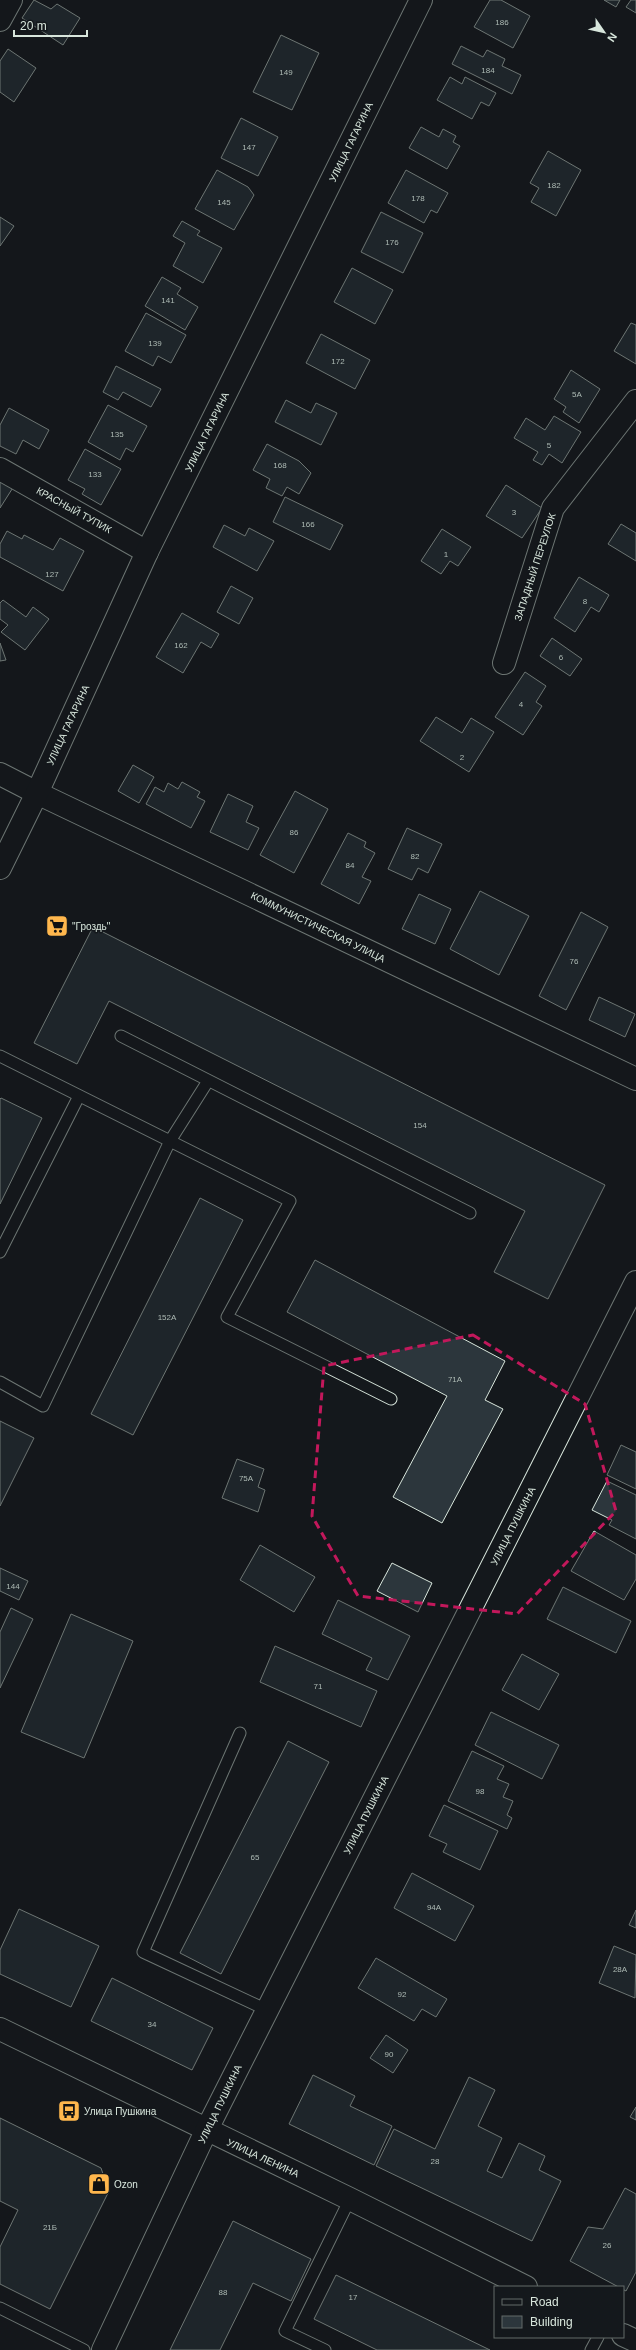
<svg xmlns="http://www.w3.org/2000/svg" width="636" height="2350" viewBox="0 0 636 2350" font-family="Helvetica,sans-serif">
<rect width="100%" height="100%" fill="#14181c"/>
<g fill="#2c363c" stroke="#d8e6dc">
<path d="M34 0 51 9 57 4 80 18 63 45 22 18Z"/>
<path d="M490 0H501L530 16 513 48 474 27Z"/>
<path d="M604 0H620L616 7Z"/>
<path d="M631 0H636V13L626 7Z"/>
<path d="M281 35 319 53 292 110 253 92Z"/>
<path d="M461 46 483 57 487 50 505 59 502 66 521 75 512 94 452 64Z"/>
<path d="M8 49 36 68 14 102 0 92V61Z"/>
<path d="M450 77 462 84 465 77 496 93 489 106 481 102 472 119 437 100Z"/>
<path d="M241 118 278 137 258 176 221 158Z"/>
<path d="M421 127 439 137 443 129 456 136 453 142 460 146 447 169 409 148Z"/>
<path d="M548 151 581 170 556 216 531 202 539 188 530 183Z"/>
<path d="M217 170 248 187 254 195 234 230 195 209Z"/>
<path d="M406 170 448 193 437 213 431 210 424 223 388 203Z"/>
<path d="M381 212 423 233 403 273 361 252Z"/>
<path d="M0 217 14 226 0 246Z"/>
<path d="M182 221 200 231 197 235 222 248 203 283 173 266 185 243 173 236Z"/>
<path d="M352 268 393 290 375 324 334 302Z"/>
<path d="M162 277 181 288 177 294 198 307 185 330 145 306Z"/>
<path d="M146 313 186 335 171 363 158 356 153 366 125 351Z"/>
<path d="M631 323 636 325V364L614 351Z"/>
<path d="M321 334 370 360 355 389 306 363Z"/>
<path d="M116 366 161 389 151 407 123 392 118 400 103 392Z"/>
<path d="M571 370 600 389 579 423 563 412 566 407 554 399Z"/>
<path d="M286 400 311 413 316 403 337 413 321 445 275 422Z"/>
<path d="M108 405 147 426 133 452 126 448 120 460 88 442Z"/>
<path d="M9 408 49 430 39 449 23 440 16 454 0 446V425Z"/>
<path d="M554 416 581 432 562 463 549 454 542 465 533 460 538 452 514 438 526 418 545 430Z"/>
<path d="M267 444 299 461 311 473 299 494 287 487 282 496 266 488 270 479 253 470Z"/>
<path d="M85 449 121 469 101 505 82 494 85 489 68 480Z"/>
<path d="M0 478 14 486 0 508Z"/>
<path d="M506 485 542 508 522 538 486 516Z"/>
<path d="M285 497 343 525 330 550 273 522Z"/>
<path d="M621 524 636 533V561L608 544Z"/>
<path d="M224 525 245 536 249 528 274 541 257 571 213 547Z"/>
<path d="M442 529 471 547 458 566 450 561 441 574 421 561Z"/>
<path d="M7 531 22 539 24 535 53 550 60 538 84 551 63 591 0 557V544Z"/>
<path d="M579 577 609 595 599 612 591 607 575 632 554 618Z"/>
<path d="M231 586 253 598 239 624 217 612Z"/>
<path d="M3 600 26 617 33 607 49 619 25 650 1 632 8 625 0 619V603Z"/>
<path d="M182 613 219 634 211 648 201 642 183 673 156 657Z"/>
<path d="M552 638 582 659 570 676 540 656Z"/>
<path d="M0 643 6 660 0 661Z"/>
<path d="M525 672 546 686 536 702 542 706 523 735 495 717Z"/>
<path d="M436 717 462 733 471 718 494 732 469 772 420 741Z"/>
<path d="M133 765 154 777 139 803 118 791Z"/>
<path d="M182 782 200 792 197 797 205 801 191 828 146 804 155 787 164 792 168 783 178 789Z"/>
<path d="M295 791 328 809 294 873 260 855Z"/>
<path d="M228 794 253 806 246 822 259 828 248 850 210 832Z"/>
<path d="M407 828 442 844 428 873 418 868 412 880 388 869Z"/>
<path d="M348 833 366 842 364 847 375 853 362 877 371 881 359 904 321 884Z"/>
<path d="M480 891 529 916 499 975 450 949Z"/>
<path d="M419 894 451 909 435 944 402 929Z"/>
<path d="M581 912 608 927 566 1010 539 996Z"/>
<path d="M93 927 605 1185 548 1299 494 1272 525 1211 109 1001 77 1064 34 1043Z"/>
<path d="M599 997 635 1014 625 1037 589 1020Z"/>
<path d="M1 1098 42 1118 0 1204V1099Z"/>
<path d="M200 1198 243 1220 133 1435 91 1414Z"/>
<path d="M315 1260 505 1361 485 1400 503 1409 442 1523 393 1497 447 1396 287 1312Z"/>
<path d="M0 1421 34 1438 0 1506Z"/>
<path d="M621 1445 636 1452V1489L607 1475Z"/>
<path d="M237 1459 264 1469 258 1487 265 1490 258 1512 222 1498Z"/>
<path d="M607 1481 636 1495V1539L609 1525 612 1520 592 1510Z"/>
<path d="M594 1531 636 1555V1579L624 1600 571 1571Z"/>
<path d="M260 1545 315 1577 294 1612 240 1580Z"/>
<path d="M392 1563 432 1583 418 1612 377 1591Z"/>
<path d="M0 1568 28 1581 19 1600 0 1591Z"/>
<path d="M563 1587 631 1621 616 1653 547 1619Z"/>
<path d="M338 1600 410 1636 388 1680 366 1670 372 1658 322 1634Z"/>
<path d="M11 1608 33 1619 0 1688V1632Z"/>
<path d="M71 1614 133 1641 84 1758 21 1732Z"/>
<path d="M275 1646 377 1691 361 1727 260 1682Z"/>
<path d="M522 1654 559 1674 539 1710 502 1690Z"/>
<path d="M491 1712 559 1745 542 1779 475 1745Z"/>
<path d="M288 1741 329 1762 221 1974 180 1953Z"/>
<path d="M472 1751 504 1766 497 1779 509 1784 503 1797 513 1801 507 1815 512 1818 507 1829 448 1801Z"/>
<path d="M444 1805 498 1831 480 1870 443 1852 447 1844 429 1836Z"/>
<path d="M412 1873 474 1906 455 1941 394 1908Z"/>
<path d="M19 1909 99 1946 71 2007 0 1974V1950Z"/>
<path d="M636 1910V1928L629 1925Z"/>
<path d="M614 1946 636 1955 635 1998 599 1983Z"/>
<path d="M376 1958 447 1999 436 2017 422 2009 414 2021 358 1988Z"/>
<path d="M112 1978 213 2028 192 2070 91 2021Z"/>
<path d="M386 2035 408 2050 393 2073 370 2058Z"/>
<path d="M313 2075 355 2096 350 2106 392 2126 374 2165 289 2124Z"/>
<path d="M469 2077 495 2090 478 2126 502 2138 487 2171 502 2178 519 2143 545 2156 539 2170 561 2181 532 2241 376 2166 394 2129 435 2149Z"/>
<path d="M636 2107V2120L630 2117Z"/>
<path d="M0 2118 101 2168 109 2191 50 2309 0 2284V2247L18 2210 0 2201Z"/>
<path d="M625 2188 636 2194V2272L626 2291 570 2261 588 2227 603 2229Z"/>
<path d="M233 2221 311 2259 291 2301 253 2283 220 2350H170Z"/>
<path d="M336 2275 490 2350H377L314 2319Z"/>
</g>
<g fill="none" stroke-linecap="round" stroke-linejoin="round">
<g stroke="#d8e6dc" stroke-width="13">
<g id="service">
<path d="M121 1036 470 1213"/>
<path d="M0 1056 290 1201 227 1317 391 1399"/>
<path d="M0 1252 79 1096"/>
<path d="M0 1382 43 1406 170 1141 208 1081"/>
<path d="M240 1733 143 1952 267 2010"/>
<path d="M0 2308 84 2350"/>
<path d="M325 2350 285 2331 350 2199"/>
<path d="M591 2350 598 2337"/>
</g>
</g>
<g stroke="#d8e6dc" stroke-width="24">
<g id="minor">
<path d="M0 20 11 0"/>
<path d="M0 469 147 552"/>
<path d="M504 663 553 508 636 401"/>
<path d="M0 774 37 793"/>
<path d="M0 2029 350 2199 526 2287"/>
<path d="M623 2335 636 2341"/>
<path d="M103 2350 206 2131"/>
</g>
</g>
<g stroke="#d8e6dc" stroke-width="24">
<g id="tertiary">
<path d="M37 793 636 1079"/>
<path d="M0 868 37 793 147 552 421 0"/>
<path d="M206 2131 636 1282"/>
</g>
</g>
<use href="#service" stroke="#14181c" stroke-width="11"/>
<use href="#minor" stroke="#14181c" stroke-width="22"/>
<use href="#tertiary" stroke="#14181c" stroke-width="22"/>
</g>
<path d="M0 0H636V2350H0ZM473 1335 585 1404 616 1511 517 1614 358 1596 312 1516 324 1366Z" fill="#14181c" fill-opacity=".55" fill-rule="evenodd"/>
<path fill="none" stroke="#c2185b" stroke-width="3" stroke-dasharray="8 5" stroke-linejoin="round" d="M473 1335 585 1404 616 1511 517 1614 358 1596 312 1516 324 1366Z"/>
<defs>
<g id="supermarket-square" transform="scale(1.15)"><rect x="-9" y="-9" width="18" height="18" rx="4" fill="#ffb74d" stroke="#14181c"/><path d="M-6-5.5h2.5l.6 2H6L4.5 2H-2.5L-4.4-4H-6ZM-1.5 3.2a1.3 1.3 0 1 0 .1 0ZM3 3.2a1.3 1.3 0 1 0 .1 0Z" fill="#111"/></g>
<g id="bus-square" transform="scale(1.15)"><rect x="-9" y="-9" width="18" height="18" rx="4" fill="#ffb74d" stroke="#14181c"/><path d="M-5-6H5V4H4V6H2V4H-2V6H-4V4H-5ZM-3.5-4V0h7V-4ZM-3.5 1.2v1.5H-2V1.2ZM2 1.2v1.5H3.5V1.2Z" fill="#111"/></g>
<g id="shop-square" transform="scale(1.15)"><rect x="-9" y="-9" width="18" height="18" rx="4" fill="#ffb74d" stroke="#14181c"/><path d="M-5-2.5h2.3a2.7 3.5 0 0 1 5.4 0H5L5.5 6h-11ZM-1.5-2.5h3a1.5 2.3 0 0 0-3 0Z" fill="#111"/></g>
</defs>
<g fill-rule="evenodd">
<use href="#supermarket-square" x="57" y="926"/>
<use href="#bus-square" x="69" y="2111"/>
<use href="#shop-square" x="99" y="2184"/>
</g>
<g text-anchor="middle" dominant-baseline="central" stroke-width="3" stroke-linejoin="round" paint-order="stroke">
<g font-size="8" fill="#adbab4">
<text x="502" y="22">186</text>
<text x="488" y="70">184</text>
<text x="286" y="72">149</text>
<text x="249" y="147">147</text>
<text x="554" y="185">182</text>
<text x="418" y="198">178</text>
<text x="224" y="202">145</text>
<text x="392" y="242">176</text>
<text x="168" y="300">141</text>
<text x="155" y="343">139</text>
<text x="338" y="361">172</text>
<text x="577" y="394">5А</text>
<text x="117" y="434">135</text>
<text x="549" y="445">5</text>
<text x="280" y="465">168</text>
<text x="95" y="474">133</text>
<text x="514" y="512">3</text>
<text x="308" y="524">166</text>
<text x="446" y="554">1</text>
<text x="52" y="574">127</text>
<text x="585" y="601">8</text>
<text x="181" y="645">162</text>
<text x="561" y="657">6</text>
<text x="521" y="704">4</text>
<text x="462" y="757">2</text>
<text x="294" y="832">86</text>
<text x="415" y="856">82</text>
<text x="350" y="865">84</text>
<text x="574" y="961">76</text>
<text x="420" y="1125">154</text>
<text x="167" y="1317">152А</text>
<text x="455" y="1379">71А</text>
<text x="246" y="1478">75А</text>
<text x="13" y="1586">144</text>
<text x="318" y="1686">71</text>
<text x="480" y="1791">98</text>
<text x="255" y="1857">65</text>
<text x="434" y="1907">94А</text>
<text x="620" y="1969">28А</text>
<text x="402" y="1994">92</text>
<text x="152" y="2024">34</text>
<text x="389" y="2054">90</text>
<text x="435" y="2161">28</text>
<text x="50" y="2227">21Б</text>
<text x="607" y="2245">26</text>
<text x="223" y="2292">88</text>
<text x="353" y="2297">17</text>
</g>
<g font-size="10" fill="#d8e6dc" stroke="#14181c">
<text transform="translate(351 142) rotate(-64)">УЛИЦА ГАГАРИНА</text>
<text transform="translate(207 432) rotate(-64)">УЛИЦА ГАГАРИНА</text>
<text transform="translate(74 510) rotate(29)">КРАСНЫЙ ТУПИК</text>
<text transform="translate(535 567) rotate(-72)">ЗАПАДНЫЙ ПЕРЕУЛОК</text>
<text transform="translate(68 725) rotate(-65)">УЛИЦА ГАГАРИНА</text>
<text transform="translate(318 927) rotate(26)">КОММУНИСТИЧЕСКАЯ УЛИЦА</text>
<text transform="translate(513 1526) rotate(-63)">УЛИЦА ПУШКИНА</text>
<text transform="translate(366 1815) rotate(-63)">УЛИЦА ПУШКИНА</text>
<text transform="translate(220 2104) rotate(-64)">УЛИЦА ПУШКИНА</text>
<text transform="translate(263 2158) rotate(25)">УЛИЦА ЛЕНИНА</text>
</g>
<g font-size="10" fill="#d8e6dc" stroke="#14181c" text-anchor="start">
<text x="72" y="926">"Гроздь"</text>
<text x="84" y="2111">Улица Пушкина</text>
<text x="114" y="2184">Ozon</text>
</g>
</g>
<rect x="494" y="2286" width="130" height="52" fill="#14181c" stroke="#626a69"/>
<rect x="502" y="2299" width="20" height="6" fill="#14181c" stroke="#626a69"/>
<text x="530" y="2306" font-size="12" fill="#d8e6dc">Road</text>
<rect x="502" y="2316" width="20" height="12" fill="#2c363c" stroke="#626a69"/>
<text x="530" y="2326" font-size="12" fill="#d8e6dc">Building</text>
<g transform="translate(604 32) rotate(124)" stroke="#14181c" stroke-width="3" paint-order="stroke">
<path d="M0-3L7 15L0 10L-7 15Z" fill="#d8e6dc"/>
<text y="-6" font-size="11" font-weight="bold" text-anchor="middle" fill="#d8e6dc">N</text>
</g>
<path d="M14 30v6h73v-6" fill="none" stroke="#d8e6dc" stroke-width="2"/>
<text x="20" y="30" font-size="12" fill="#d8e6dc" stroke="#14181c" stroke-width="3" paint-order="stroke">20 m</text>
</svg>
